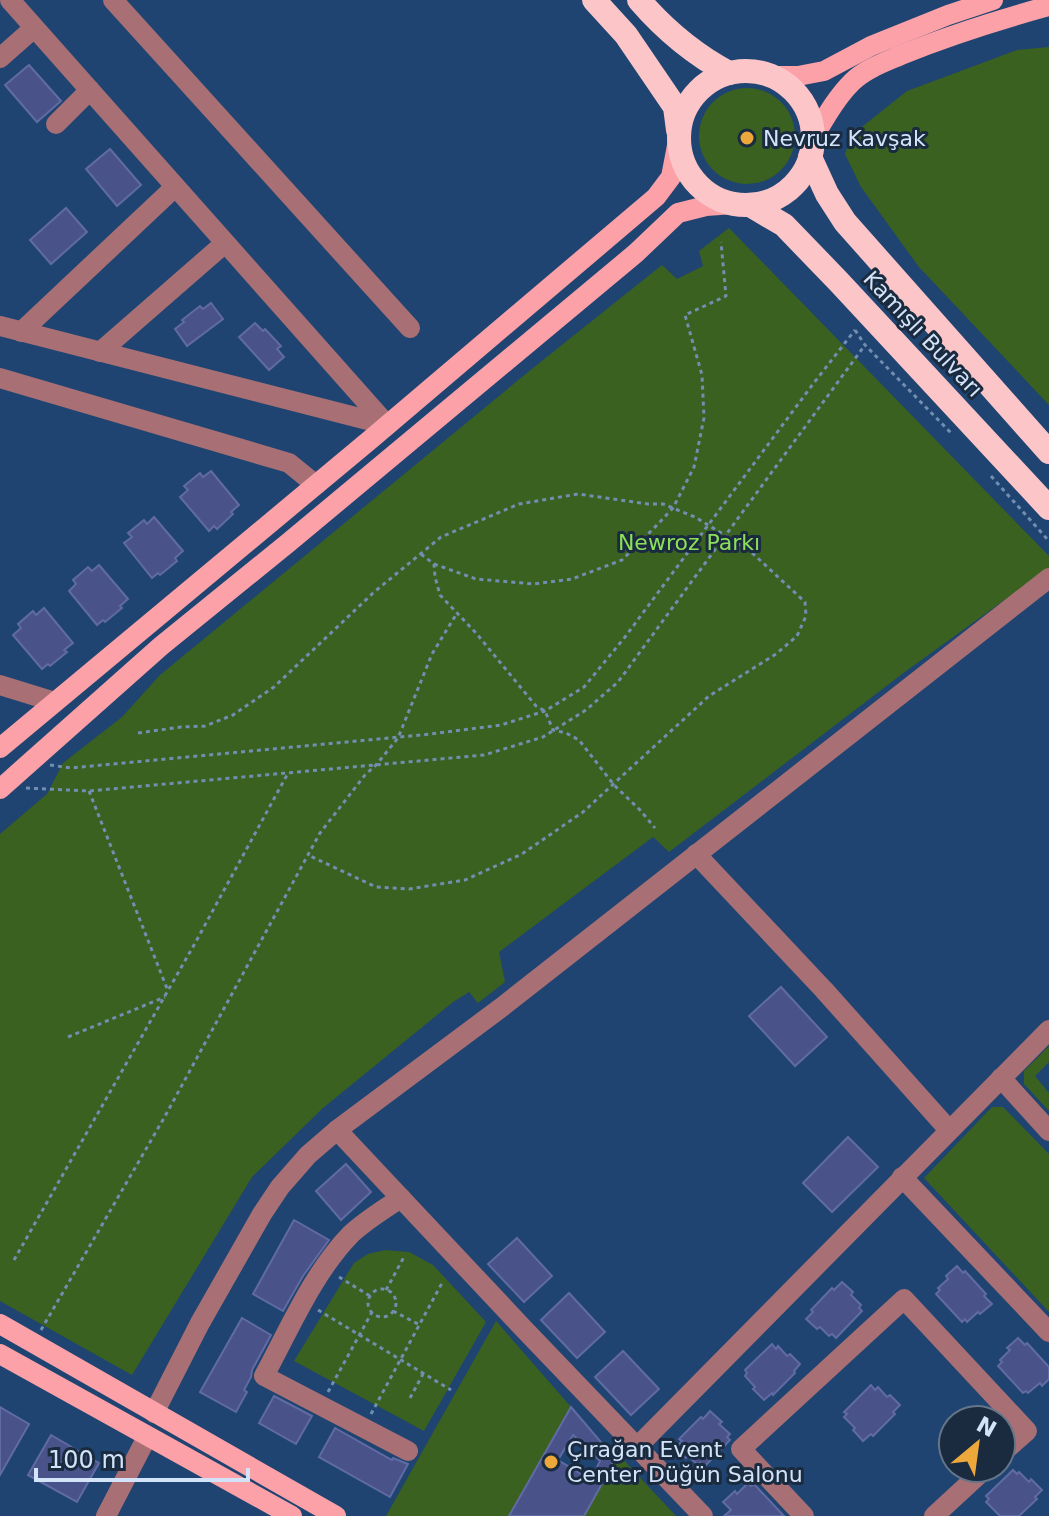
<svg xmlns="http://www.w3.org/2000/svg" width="1049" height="1516" viewBox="0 0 1049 1516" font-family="'DejaVu Sans',sans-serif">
<rect width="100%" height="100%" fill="#1f4471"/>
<g fill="#3a6120">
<path d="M1049 47V405L919 267 861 187 845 154 850 140 863 126 907 91 1017 50Z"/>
<circle cx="747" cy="136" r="48"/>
<path d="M729 228 1049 556V568L906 671 669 852 653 837 499 952 505 982 478 1003 469 992 453 1002 323 1108 252 1177 132 1375 0 1301V834L47 794 63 763 122 717 160 675 533 368 662 265 677 279 703 266 699 251Z"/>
<path d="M1049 1046V1062L1035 1076 1049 1093V1111L1024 1084V1071Z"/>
<path d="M992 1107H1003L1049 1154V1312L924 1178Z"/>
<path d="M385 1250 409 1252 433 1265 486 1322 424 1431 294 1361 354 1263 368 1254Z"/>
<path d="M496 1321 571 1407 509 1516H386Z"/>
<path d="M619 1455 676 1516H584Z"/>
</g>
<g fill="#4a5389" stroke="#616ba3" stroke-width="2" fill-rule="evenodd">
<path d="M29 65 61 101 37 122 5 85Z"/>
<path d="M110 149 141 185 117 206 86 169Z"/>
<path d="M66 208 87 232 51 264 30 240Z"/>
<path d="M211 303 223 319 187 346 175 329 184 322 182 320 200 306 203 309Z"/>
<path d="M255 323 263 331 265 329 281 346 277 349 284 357 269 370 239 337Z"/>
<path d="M211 471 239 505 231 512 233 514 217 529 214 526 209 531 180 497 188 490 184 486 200 473 203 477Z"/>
<path d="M154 517 183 551 175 558 177 561 160 575 158 573 152 578 124 543 132 537 128 533 144 520 147 524Z"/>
<path d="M99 565 128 599 120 606 122 608 105 622 103 620 97 625 69 591 76 584 73 580 88 567 92 571Z"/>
<path d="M44 608 73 643 64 650 67 652 50 666 48 664 42 669 13 635 21 628 18 624 33 611 36 615Z"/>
<path d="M781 987 827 1037 795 1066 749 1016Z"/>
<path d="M848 1137 878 1167 832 1212 803 1183Z"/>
<path d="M346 1164 371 1192 341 1220 316 1191Z"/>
<path d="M294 1220 329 1240 303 1276 283 1311 253 1294Z"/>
<path d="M517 1238 552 1276 524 1302 488 1264Z"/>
<path d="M957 1266 963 1273 965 1271 986 1294 984 1296 992 1304 980 1314 978 1312 967 1322 965 1319 962 1322 936 1294 940 1290 938 1288 948 1279 946 1276Z"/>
<path d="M842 1282 853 1292 851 1295 861 1305 859 1308 862 1311 836 1338 832 1334 829 1336 820 1327 817 1329 806 1319 813 1312 811 1310 832 1288 834 1290Z"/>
<path d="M569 1293 605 1332 577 1358 541 1320Z"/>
<path d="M242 1318 271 1335 252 1370 251 1377 244 1390 247 1392 236 1412 200 1392Z"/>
<path d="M1018 1338 1025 1345 1027 1343 1049 1367V1379L1042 1386 1040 1383 1028 1393 1026 1391 1023 1393 998 1366 1002 1362 1000 1360 1010 1350 1007 1348Z"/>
<path d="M772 1344 776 1349 778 1346 787 1356 790 1354 800 1364 794 1371 795 1373 773 1395 772 1393 764 1400 753 1389 755 1387 745 1376 747 1373 745 1370Z"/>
<path d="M623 1351 659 1389 631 1415 595 1377Z"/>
<path d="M871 1385 875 1390 878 1387 887 1397 890 1395 900 1405 893 1412 895 1414 873 1436 871 1434 863 1441 853 1430 855 1428 844 1417 847 1414 844 1412Z"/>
<path d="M274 1396 312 1416 296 1444 259 1423Z"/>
<path d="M0 1407 29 1424 0 1475Z"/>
<path d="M571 1407 612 1455V1466L584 1516H509ZM573 1435 600 1461 591 1480 558 1460Z"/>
<path d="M710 1411 722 1422 719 1424 730 1434 727 1437 730 1440 704 1467 700 1463 698 1465 688 1456 686 1458 675 1448 682 1441 679 1439 701 1417 703 1419Z"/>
<path d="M335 1428 392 1460 393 1458 408 1464 390 1497 319 1457Z"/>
<path d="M51 1435 99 1463 77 1502 28 1475Z"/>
<path d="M1013 1470 1017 1474 1019 1472 1029 1482 1031 1479 1042 1490 1035 1497 1037 1499 1019 1516H1000L986 1502 989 1499 986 1496Z"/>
<path d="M748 1483 751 1486 754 1484 784 1516H724L731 1510 723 1502 735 1491 737 1494Z"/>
</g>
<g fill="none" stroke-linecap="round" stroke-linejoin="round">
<g stroke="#728eb0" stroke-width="3" stroke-dasharray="4 4" stroke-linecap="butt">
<path d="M855 330 865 345 953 435"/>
<path d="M991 476 1049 541"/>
<path d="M421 554 434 564 435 577 440 595 476 633 536 706 545 711 553 730 566 733 579 740 614 785 640 810 655 828"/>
<path d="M434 564 476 579 534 584 572 579 622 560 657 525 673 508 694 467 704 418 702 375 685 315 726 296 721 242"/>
<path d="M138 733 181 727 205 726 233 715 274 687 373 593 441 537 519 504 578 494 648 504H663L695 517 749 550 805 602 806 616 797 636 776 654 709 696 583 812 522 854 465 880 409 889 376 887 308 855"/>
<path d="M50 765 71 768 431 734 501 725 545 711 584 687 625 637 813 384 855 330"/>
<path d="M26 788 89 791 484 755 543 737 586 710 618 682 865 345"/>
<path d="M89 791 168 991"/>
<path d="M68 1037 165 997"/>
<path d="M14 1260 194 945 287 775"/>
<path d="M339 1277 370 1296"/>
<circle cx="382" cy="1303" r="14"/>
<path d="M386 1290 405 1255"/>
<path d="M318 1310 451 1390"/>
<path d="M393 1311 418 1324"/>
<path d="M41 1330 164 1118 320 833 365 775 376 765 398 738 432 654 457 613"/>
<path d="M328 1392 372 1312"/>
<path d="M410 1398 423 1374"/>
<path d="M371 1414 442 1283"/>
</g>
<g stroke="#a87074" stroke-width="20">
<path d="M10 0 387 425"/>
<path d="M113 0 410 328"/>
<path d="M0 58 34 28"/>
<path d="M56 124 90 90"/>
<path d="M0 326 387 425"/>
<path d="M21 332 175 187"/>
<path d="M100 352 225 243"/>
<path d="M0 378 289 463 316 485"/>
<path d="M0 685 55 702"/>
<path d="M696 854 824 990 949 1130"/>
<path d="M1001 1078 1049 1131"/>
<path d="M337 1130 522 1327 703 1516"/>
<path d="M902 1177 1049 1332"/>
<path d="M401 1198C384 1209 366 1220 351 1234 313 1273 290 1328 264 1376L408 1451"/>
<path d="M154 1413 200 1323 262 1214 280 1187 308 1155 337 1130 502 1007 1049 578"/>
<path d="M638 1446 1049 1030"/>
<path d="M106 1516 147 1437"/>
<path d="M804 1516 741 1449 904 1299 1027 1431 1001 1454"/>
<path d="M934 1516 986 1468"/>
</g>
<g stroke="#fba1a7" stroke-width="20">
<path d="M771 76H798L824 71 871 46 948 15 993 0"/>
<path d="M813 138C825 118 836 98 852 82 865 69 885 62 901 55 950 35 998 20 1049 6"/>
<path d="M0 748 371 439 656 197 671 177 679 135"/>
<path d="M0 789 161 646 288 543 636 253 678 213 706 206 734 204"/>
<path d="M0 1324 336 1516"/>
<path d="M0 1354 292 1516"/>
</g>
<g stroke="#fcc5c8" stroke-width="24">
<path d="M594 0 626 35 675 107 678 130"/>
<path d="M639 0C664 29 695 55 729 73"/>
<circle cx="746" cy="138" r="67"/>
<path d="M810 157 827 194 845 222 1049 452"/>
<path d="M750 205 784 225 839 282 1049 508"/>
</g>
</g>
<g fill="#eda83b" stroke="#1a2b3f" stroke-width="3">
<circle cx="747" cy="138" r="8"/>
<circle cx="551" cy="1462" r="8"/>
</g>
<g text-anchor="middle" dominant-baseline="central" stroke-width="6" stroke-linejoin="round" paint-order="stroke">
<g font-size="22" fill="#d3e4fa" stroke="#1a2b3f" text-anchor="start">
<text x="763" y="138">Nevruz Kavşak</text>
<text x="567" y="1449">Çırağan Event<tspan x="567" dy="25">Center Düğün Salonu</tspan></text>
</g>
<g font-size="22" fill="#d3e4fa" stroke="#1a2b3f">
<text transform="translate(923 334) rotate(47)">Kamışlı Bulvarı</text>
</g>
<g font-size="22" fill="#8ddf57" stroke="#1a2b3f">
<text x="689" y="542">Newroz Parkı</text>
</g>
</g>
<g transform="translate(977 1444) rotate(29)"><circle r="38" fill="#1a2b3f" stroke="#64758a" stroke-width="2"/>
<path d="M0-6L14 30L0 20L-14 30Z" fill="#eda83b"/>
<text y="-12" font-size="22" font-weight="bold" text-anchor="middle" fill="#d3e4fa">N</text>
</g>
<path d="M36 1468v12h212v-12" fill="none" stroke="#d3e4fa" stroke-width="4"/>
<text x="48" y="1468" font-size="24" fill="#d3e4fa" stroke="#1a2b3f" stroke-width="6" paint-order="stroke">100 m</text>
</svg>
